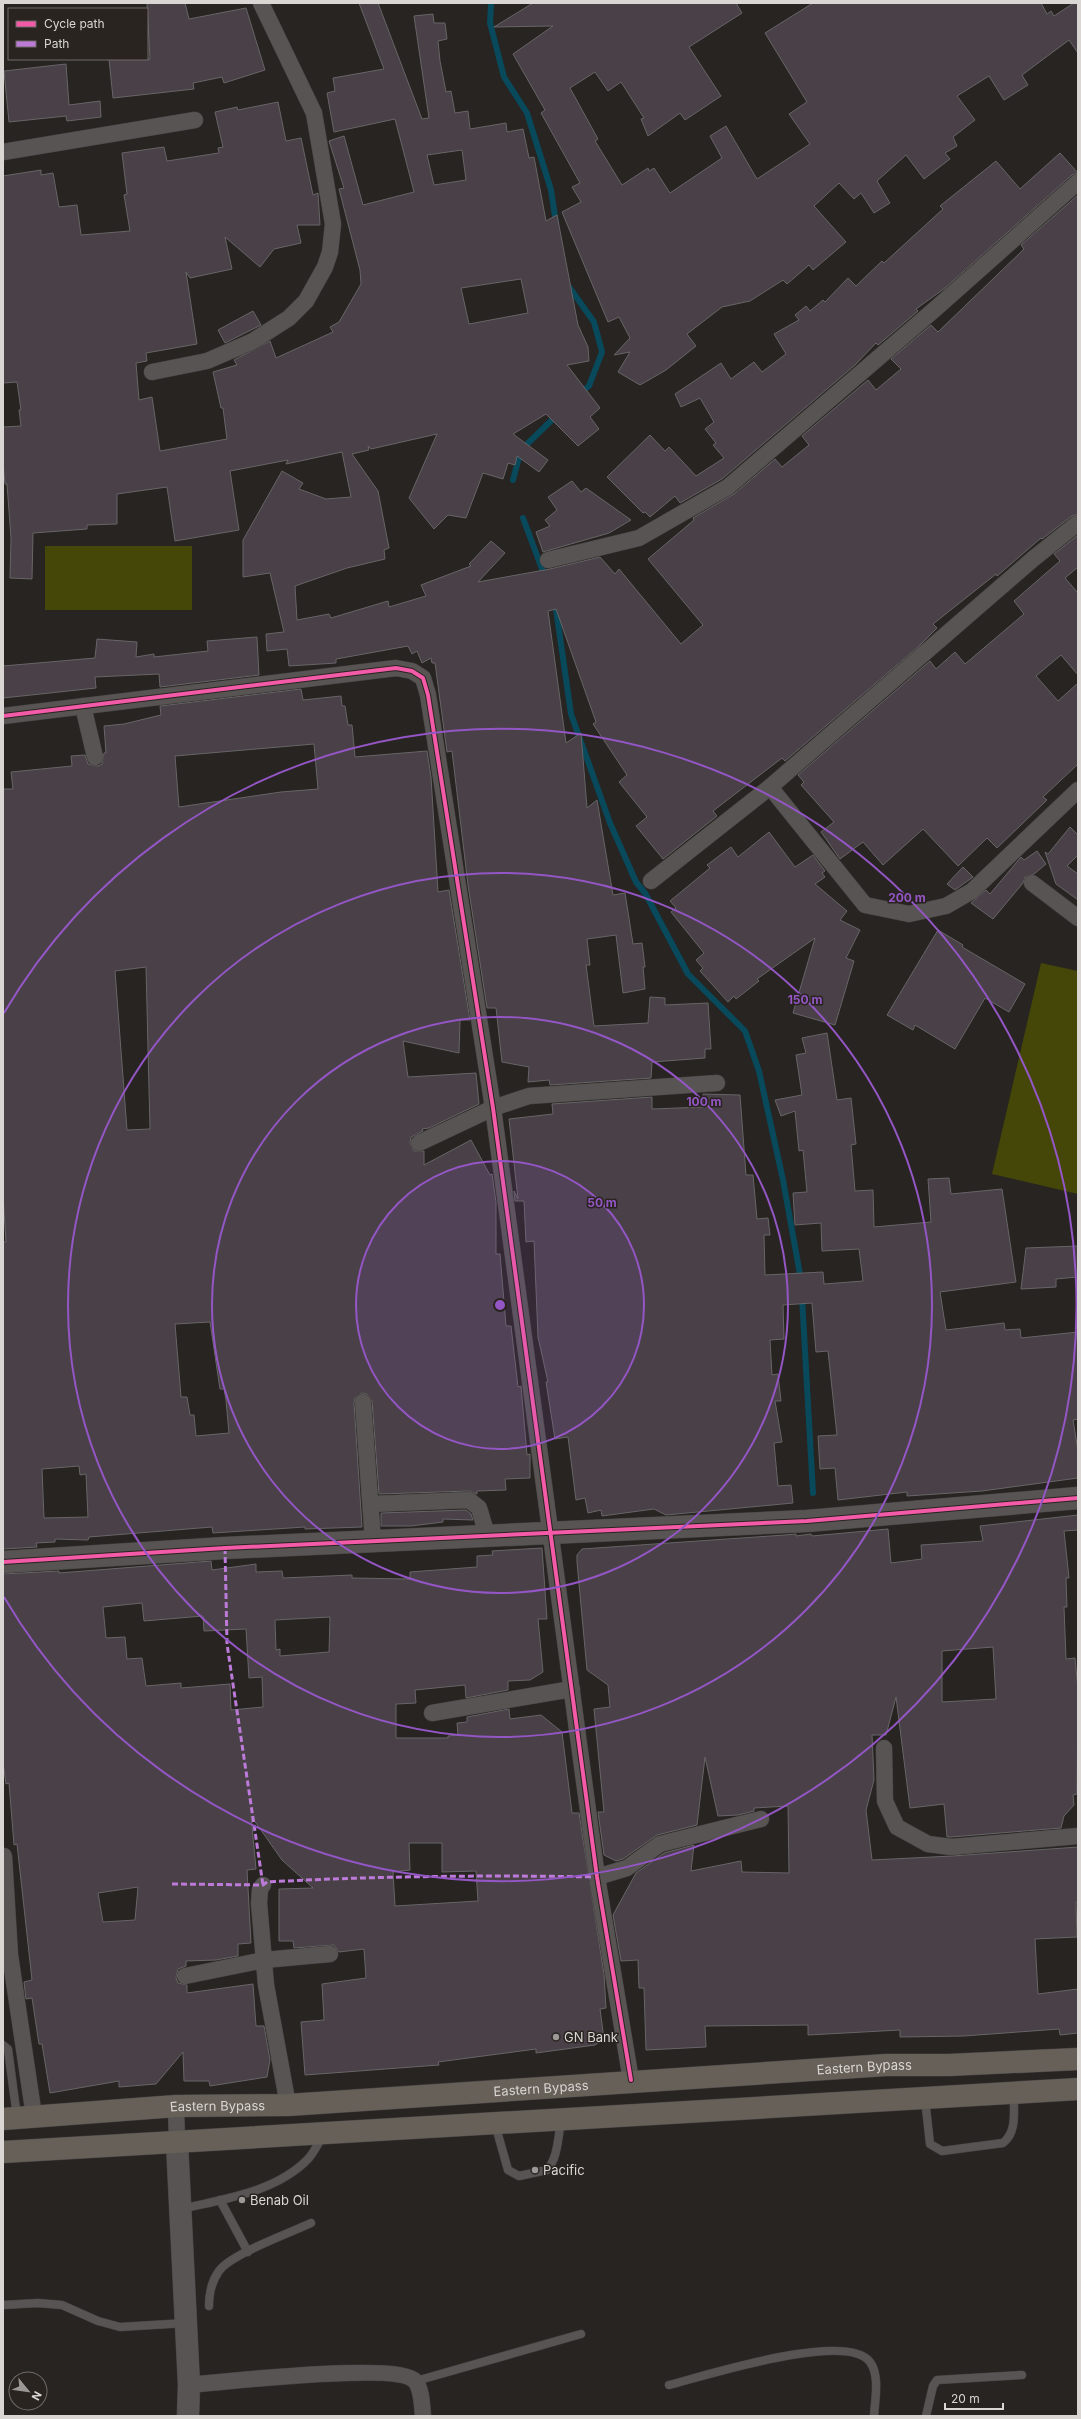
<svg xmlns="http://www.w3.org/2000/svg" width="1081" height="2419" viewBox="0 0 1081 2419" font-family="Inter,sans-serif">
<rect width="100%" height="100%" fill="#272422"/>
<g fill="#444708">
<rect x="45" y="546" width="147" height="64"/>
<path d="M1041 963 1078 971V1194L992 1174Z"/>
</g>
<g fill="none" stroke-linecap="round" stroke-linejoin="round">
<g stroke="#08495b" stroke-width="6">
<path d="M491 3 490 23 504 77 527 113 551 190 556 223"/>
<path d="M567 284 594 322 602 352 589 386 579 394"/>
<path d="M513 480 521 450 557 415"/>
<path d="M523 518 545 577"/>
<path d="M555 602 571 714 610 823 636 882 645 893 688 974 745 1031 759 1071 783 1180 801 1280"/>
<path d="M802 1297 813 1493"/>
</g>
</g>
<g fill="#494048" stroke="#676566" fill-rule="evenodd">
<path d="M147 3H185L189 19 246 8 265 70 224 83 222 77 193 83 194 89 113 98 109 59H150Z"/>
<path d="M359 3H378L422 119 429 118 414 16 433 14 434 23H445L447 39 438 41 440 61 446 92 451 91 455 113 468 111 470 129 506 123 507 132 523 129 529 158 534 157 546 221 557 215 578 325 588 347 589 361 567 365 600 408 590 417 599 429 578 446 546 414 513 434 548 460 539 472 517 456 515 465 508 463 503 479 483 473 466 518 448 515 434 529 409 498 437 434 371 449 368 446 369 450 352 454 378 491 389 548 384 550 385 559 347 568 295 586 297 620 329 614 331 618 388 601 389 607 426 596 421 585 471 566 469 564 491 541 505 553 478 582 550 569 600 557 615 574 619 569 681 644 703 625 648 559 694 520 693 518 734 494 775 459 782 467 809 445 802 436 868 380 876 390 901 369 891 359 931 325 938 332 1024 249 1021 245 1078 195V514L1072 516 1042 539 1041 538 997 576 996 574 933 624 937 628 918 647 785 761 782 758 713 811 717 816 663 859 636 826 647 817 619 782 627 775 593 724 596 722 556 609 548 611 566 743 581 733 587 808 597 800 613 895 625 893 633 944 642 943 645 967H643L645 989 623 993 616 935 587 939 590 965H586L594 1026 648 1023 650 997 665 998V1005L708 1003 711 1049H705V1058L652 1062 651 1078 550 1085 549 1080 528 1082 529 1067 502 1062 496 1008H487L468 885 452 751 447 752 435 663H432L431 658 422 663 417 651 412 654 408 646 336 659V663L289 666 287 649 267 651 266 634 284 632 270 573 243 577V540L282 471 303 483 299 489 326 499 351 497 342 452 286 464 288 460 230 471 239 530 175 541 167 487 117 494V524L87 525V529L33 533 32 579 10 578 11 538 7 484H5L3 463V427L21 426 19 410H21L17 382 3 383V176L41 170V175L53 173 59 207 77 205 81 235 130 231 124 195 127 194 122 153 164 147 167 161 219 153 218 148 223 147 215 112 237 107 238 110 278 102 286 141 301 138 313 195 318 193 320 225H297L301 243 274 249 260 267 225 237 232 269 190 278 186 272 197 344 146 353 147 361 136 363 139 400 152 397 160 451 227 439 223 408H221L213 372 237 365 234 360 270 341 276 358 333 332 330 327 339 322 361 284 360 270 339 189 344 188 329 141 344 136 363 205 414 192 395 119 334 132 327 93 335 91 333 78 384 69ZM462 150 466 180 434 185 427 155ZM521 279 528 313 469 324 461 288Z"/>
<path d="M533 3H736L742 13 689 47 721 96 685 120 680 113 648 136 641 119 644 118 621 82 608 91 595 72 570 88 598 139 595 141 622 185 648 168 649 171 654 168 670 193 722 158 710 136 726 126 757 179 810 144 789 114 807 102 765 33 813 3H1041L1047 14 1051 11 1054 16 1074 3H1078V53L1069 40 1022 75 1028 85 1004 100 989 76 957 96 975 120 953 137 957 146 945 153 950 159 924 179 906 155 877 181 890 203 874 213 861 193 854 199 839 183 814 206 846 242 813 270 809 265 787 284 783 280 750 301 722 307 687 334 696 346 666 370 640 385 618 372 630 352 614 355 630 338 619 317 608 322 562 212 581 202 572 187 580 183 541 113 545 110 513 54 553 26 494 27Z"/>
<path d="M66 64 69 105 100 101 101 117 67 121 66 116 9 122 4 71Z"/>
<path d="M1060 153 1078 173 1072 175 945 288 916 309 918 311 878 345 876 343 855 365 722 479 680 503 675 496 650 517 645 512 643 513 607 477 650 435 665 451 669 447 696 476 724 458 713 445 716 443 705 429 714 422 700 398 681 407 675 394 721 363 731 379 754 362 762 372 786 354 774 334 799 320 795 315 806 306 810 311 823 300 825 302 848 278 856 286 882 261 884 263 943 209 940 206 996 161 1020 189Z"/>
<path d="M253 311 261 325 225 343 218 330Z"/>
<path d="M572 481 581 492 586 488 631 520 609 533 543 552 536 532 550 526 545 520 557 510 548 497Z"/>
<path d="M1078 535V567L1065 578 1078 593V675L1061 655 1036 676 1058 701 1078 683V764L1043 797 1047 800 997 848 987 838 958 866 923 829 883 865 863 842 840 859 821 832 834 822 801 785 804 782 798 775 930 661 936 669 955 652 965 664 1024 614 1014 601 1060 561 1054 554Z"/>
<path d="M257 637 259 675 160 687 159 674 95 677 96 688 3 698V666L95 658 97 639 137 642 136 657 154 654V657L208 651 207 641Z"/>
<path d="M301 689 303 700 341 696 342 706H345L348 725H352L355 757 427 751 431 777 438 892 449 890 470 1020H460L459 1053 403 1041 408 1077 476 1073 479 1104 429 1128 422 1129 423 1131 411 1137 410 1143 414 1151H424V1165L471 1140 490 1175 492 1174 496 1202V1254H500L506 1326H511L518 1387 521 1386 527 1455 530 1454V1478L505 1479 506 1490 477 1491V1494L469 1491 379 1494 372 1401 367 1394 362 1393 355 1398 354 1403 362 1527 305 1529V1527L213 1533 212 1527 89 1537 88 1540 55 1539V1542L36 1543 37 1547 3 1549V1242H6L3 1195V789H13L11 772 72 766 71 756 85 755 88 764 98 766 102 764 104 753H106L104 726 124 724 161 715 160 706ZM314 744 318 789 281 792 179 807 175 756ZM146 967 150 1129 127 1130 115 971ZM210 1322 220 1389H224L226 1400 229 1433 196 1436 194 1415H190L187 1397H181L175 1324ZM79 1466 80 1475 86 1474 88 1517 44 1518 42 1469Z"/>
<path d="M1070 827 1078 835V855L1067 866 1078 874V900L1056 884 1045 852 1048 854Z"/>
<path d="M769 832 795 867 813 855 825 871 822 873 825 877 815 884 847 911 840 920 860 930 846 958 854 961 835 1025 793 1013 815 938 757 979 759 981 736 999 734 996 728 1002 700 971 703 968 696 960 704 953 671 912 676 908 670 901 710 868 707 865 731 847 738 857Z"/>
<path d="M1037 851 1046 864 1034 874 1025 877 1023 883 993 919 971 903 986 890 990 894 1021 857 1024 860Z"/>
<path d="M963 867 973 877 955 890 947 884Z"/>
<path d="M938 930 963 945 962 947 1025 984 1009 1012 985 998 955 1049 915 1025 913 1030 887 1015Z"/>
<path d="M827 1033 837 1100 851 1098 856 1144 851 1145 855 1191 873 1190 874 1227 931 1222 928 1179 949 1178 951 1194 1002 1189 1016 1282 940 1292 946 1330 1004 1323 1005 1330 1020 1329 1021 1338 1078 1332V1419L1073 1420 1078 1451V1478L982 1491 907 1496V1492L838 1500 835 1468 820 1469 818 1436 837 1435 828 1351 816 1352 812 1303 783 1305 784 1339 770 1340 772 1375 778 1374 781 1401H775L782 1442 774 1443 778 1486 791 1485 793 1503 666 1515 654 1509 602 1516 601 1510 588 1513 585 1498 576 1500 568 1437 555 1439 546 1382H548L538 1337 534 1241 526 1242 524 1201H515L514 1191 518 1199 509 1119 553 1114 552 1104 652 1097V1109L704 1107 703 1094 740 1095 746 1175H753L757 1219 768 1218 770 1235H764L765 1275 823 1272 824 1284 863 1281 859 1249 822 1251 821 1223 795 1225 793 1193 807 1192 803 1150 799 1151 795 1111 781 1116 775 1100 802 1095 796 1055 806 1053 802 1038Z"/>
<path d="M1078 1246V1277L1056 1279V1287L1021 1289 1026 1248Z"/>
<path d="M466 1510 471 1514 473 1520 443 1519V1522L411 1526H381V1513Z"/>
<path d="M1078 1515V1530L1064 1531 1069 1578H1066L1067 1607H1064L1066 1659 1075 1658 1078 1689 1077 1794 1073 1795 1074 1805 1064 1816 1061 1828 951 1837H947L944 1804 910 1808 896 1697 886 1735H872L874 1780 866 1810 872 1860 952 1856 1078 1847V1902H1076L1077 1937 1035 1939 1038 1994 1078 1989V2033L1060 2035 1059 2029 964 2036 900 2037V2030L808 2035V2025L705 2026 706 2047 646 2050 644 1988H639L638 1960 621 1961 613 1915 636 1873 664 1853 694 1845 691 1871 741 1861 742 1872 789 1873 788 1806 754 1808V1811L738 1815 718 1816 705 1757 697 1825 657 1835 623 1859 616 1861 604 1855 598 1812H604L594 1709 610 1707 608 1685 587 1670 577 1562V1555L582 1549 785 1535 796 1534V1536L811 1534 812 1536 888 1529 891 1563 922 1559 921 1545 983 1541 980 1526ZM993 1647 996 1699 942 1702V1651Z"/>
<path d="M542 1548 547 1619H538L543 1672 530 1680 508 1681V1690L466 1698 465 1685 415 1690 416 1703 396 1704V1738H448V1736L458 1735 457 1723 467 1722V1717L509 1709 510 1719 541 1715 562 1732 572 1813H579L604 1974 606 2008 600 2009 604 2039 595 2045 536 2053V2049L438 2062 439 2065 305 2075 301 2022 324 2020 322 1984 366 1978 364 1949 339 1952 334 1945 294 1948 293 1941H279V1889L313 1888 282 1860 251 1816 256 1869 247 1870 251 1943 238 1944V1956L216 1960 186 1961V1966L178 1969 176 1978 178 1983 187 1985V1993L253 1984 256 2026H264L270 2060 267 2077 210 2086 209 2081H184L183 2052 156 2084 119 2087V2081L50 2093 42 2044H39L32 1998 26 1999 24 1982 32 1980 17 1844 14 1845 9 1783 6 1784 3 1763V1574L59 1571V1573L211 1561 212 1570 256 1564V1572L282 1571 283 1578 352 1575V1578L410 1579V1572L477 1567V1556L493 1555 492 1551ZM142 1603 144 1621 203 1616 204 1631 246 1629 249 1678 262 1677 263 1707 231 1710 230 1684 181 1688V1683L146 1686 142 1658 127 1659 125 1637 106 1638 103 1607ZM330 1617 329 1652 280 1656V1649L276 1650 275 1620ZM409 1843H442V1872L476 1871 478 1901 395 1906 393 1872 410 1870ZM138 1887 135 1920 103 1922 98 1893Z"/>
</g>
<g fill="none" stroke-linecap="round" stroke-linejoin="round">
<g stroke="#444140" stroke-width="9">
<g id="lane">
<path d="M3 2045 8 2049 17 2117"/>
<path d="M925 2099 930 2144 942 2151 1003 2143C1018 2131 1013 2110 1014 2093"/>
<path d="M495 2124 508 2170 519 2176 547 2170C558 2158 558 2137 561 2121"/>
<path d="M220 2200 248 2252"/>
<path d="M181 2209C224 2199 276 2192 308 2159 314 2153 318 2143 323 2136"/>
<path d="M3 2305 38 2303 62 2305 98 2321 120 2327 186 2323"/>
<path d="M209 2306C209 2294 211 2282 219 2271 231 2254 290 2233 311 2223"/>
<path d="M416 2381 581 2334"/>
<path d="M669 2385C705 2376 847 2330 870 2362 880 2375 875 2400 874 2416"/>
<path d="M926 2416 933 2386 937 2380 1022 2375"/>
</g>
</g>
<g stroke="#444140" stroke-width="17">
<g id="street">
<path d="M3 152 195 120"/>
<path d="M152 372 207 361 253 341 289 318 306 301 325 267 330 252 333 224 314 113 261 3"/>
<path d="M548 560 639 538 728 487 934 310 1078 182"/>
<path d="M83 706 95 757"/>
<path d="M3 716 396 668 412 671 423 678 428 695 493 1108 597 1877 631 2080"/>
<path d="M770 787 865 905 909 914 946 906 972 891 1078 790"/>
<path d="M651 881 770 787 1033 559 1078 523"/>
<path d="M1032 883 1078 918"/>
<path d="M419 1143 493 1108 529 1096 717 1083"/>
<path d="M363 1402 373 1541"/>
<path d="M372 1504 469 1500 479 1508 487 1535"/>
<path d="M432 1713 572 1689"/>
<path d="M884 1748 885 1801 890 1812 897 1827 928 1844 951 1847 1078 1836"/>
<path d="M4 1856 10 1955 34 2116"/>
<path d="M597 1877 627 1868 660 1844 761 1819"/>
<path d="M263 1885 260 1889 259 1903 266 1985 288 2105"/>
<path d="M185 1976 264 1960 330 1954"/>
<path d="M176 2106 177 2143"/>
<path d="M189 2385C222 2382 398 2362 415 2381 422 2389 422 2406 423 2416"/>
</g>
</g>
<g stroke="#444140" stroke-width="23">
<g id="secondary">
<path d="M3 1562 225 1548 807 1521 1078 1498"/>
<path d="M177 2143 189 2385 188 2416"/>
</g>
</g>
<g stroke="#444140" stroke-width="23">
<g id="highway">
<path id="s1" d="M3 2119 176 2106 288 2105 886 2065H949L1078 2059"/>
<path d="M3 2152 1078 2089"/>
</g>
</g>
<use href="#lane" stroke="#575453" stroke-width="8"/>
<use href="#street" stroke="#575453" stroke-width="16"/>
<use href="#secondary" stroke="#575453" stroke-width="22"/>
<use href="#highway" stroke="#666059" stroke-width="22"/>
<g stroke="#bd7bd9" stroke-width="3" stroke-dasharray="6 3" stroke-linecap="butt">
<path d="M225 1548 227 1644 263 1885"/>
<path d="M172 1884 263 1885 267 1882C377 1876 487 1875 597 1877"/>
</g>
<g stroke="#292420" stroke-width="6">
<g id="cycleway">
<path d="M3 716 396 668 412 671 423 678 428 695 493 1108 597 1877 631 2080"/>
<path d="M3 1562 225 1548 807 1521 1078 1498"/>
</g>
</g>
<use href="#cycleway" stroke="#f35aa7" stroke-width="4"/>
</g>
<circle cx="500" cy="1305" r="144" fill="#9356c4" fill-opacity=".12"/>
<g fill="none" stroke="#9356c4" stroke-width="2">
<circle cx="500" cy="1305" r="144"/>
<circle cx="500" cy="1305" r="288"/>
<circle cx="500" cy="1305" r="432"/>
<path d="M4 1013A576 576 0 1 1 4 1597"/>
</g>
<g fill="#9b9895" stroke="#292420" stroke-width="1.5">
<circle cx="556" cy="2037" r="4"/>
<circle cx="535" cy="2170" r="4"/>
<circle cx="242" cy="2200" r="4"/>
</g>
<g text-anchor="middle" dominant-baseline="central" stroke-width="3" stroke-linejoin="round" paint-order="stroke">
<g font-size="13" fill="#dad6d3" stroke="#292420" text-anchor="start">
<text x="564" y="2037">GN Bank</text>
<text x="543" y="2170">Pacific</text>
<text x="250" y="2200">Benab Oil</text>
</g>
<g font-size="13" fill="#dad6d3" stroke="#292420">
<text stroke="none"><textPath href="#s1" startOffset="863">Eastern Bypass</textPath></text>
<text stroke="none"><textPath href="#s1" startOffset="539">Eastern Bypass</textPath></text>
<text stroke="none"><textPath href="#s1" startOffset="215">Eastern Bypass</textPath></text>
</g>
</g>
<circle cx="500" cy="1305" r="6" fill="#9356c4" stroke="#292420" stroke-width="2"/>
<g font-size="12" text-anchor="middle" font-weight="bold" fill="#9356c4" stroke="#292420" stroke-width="3" stroke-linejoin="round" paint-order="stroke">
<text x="907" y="902">200 m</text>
<text x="805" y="1004">150 m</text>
<text x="704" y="1106">100 m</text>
<text x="602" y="1207">50 m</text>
</g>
<rect width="1081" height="2419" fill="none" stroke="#dad6d3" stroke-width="8"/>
<rect x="8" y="8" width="140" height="52" fill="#292420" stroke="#706b68"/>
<rect x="16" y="21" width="20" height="6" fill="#f35aa7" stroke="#706b68"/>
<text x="44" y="28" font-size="12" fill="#dad6d3">Cycle path</text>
<rect x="16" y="41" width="20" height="6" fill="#bd7bd9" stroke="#706b68"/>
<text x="44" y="48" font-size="12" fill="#dad6d3">Path</text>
<g transform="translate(28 2391) rotate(119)"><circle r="19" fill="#292420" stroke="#706b68"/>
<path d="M0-3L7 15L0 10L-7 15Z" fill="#9b9895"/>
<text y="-6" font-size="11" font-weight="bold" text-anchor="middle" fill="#dad6d3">N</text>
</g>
<path d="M945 2403v6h58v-6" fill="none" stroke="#dad6d3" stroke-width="2"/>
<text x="951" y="2403" font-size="12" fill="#dad6d3" stroke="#292420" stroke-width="3" paint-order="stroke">20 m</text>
</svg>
